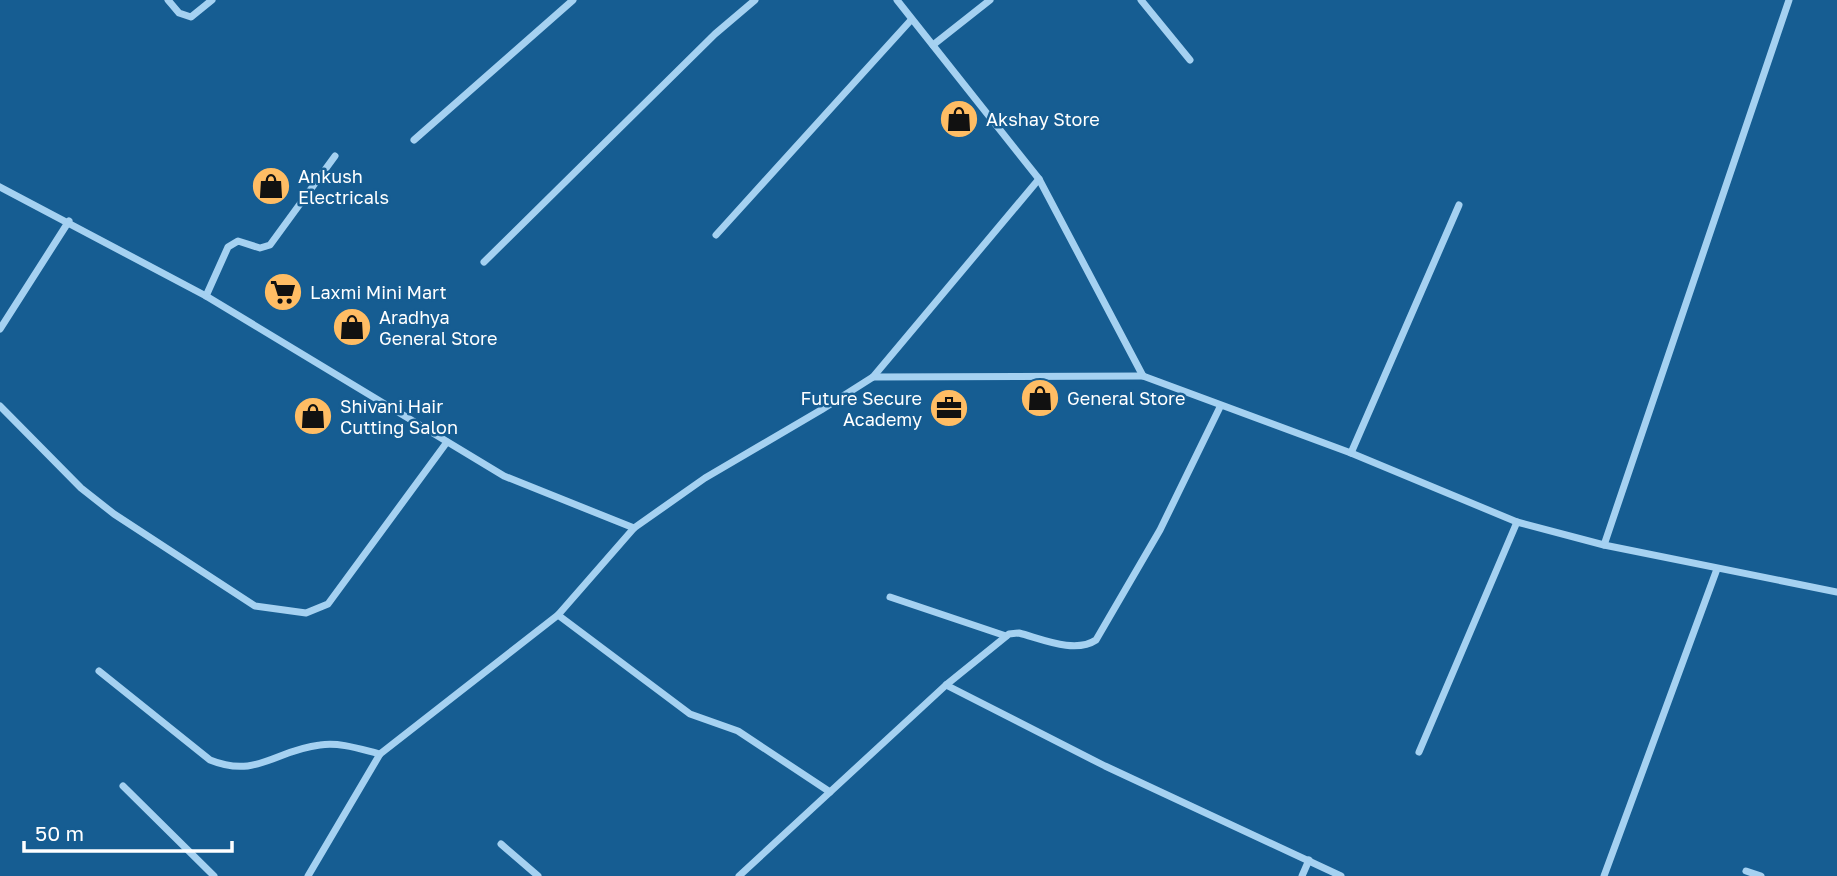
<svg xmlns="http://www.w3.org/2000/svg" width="1837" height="876" viewBox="0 0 1837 876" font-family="'Golos Text',sans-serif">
<rect width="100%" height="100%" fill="#165d92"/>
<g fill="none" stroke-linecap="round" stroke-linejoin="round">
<g stroke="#a5d1f1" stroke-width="7">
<path d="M168 0 179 13 191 17 212 0"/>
<path d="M897 0 1039 179 1143 376 1351 453 1517 522 1604 545 1837 592"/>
<path d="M1141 0 1190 60"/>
<path d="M933 45 990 0"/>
<path d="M414 140 573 0"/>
<path d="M0 187 206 296 504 476 634 528"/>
<path d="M716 235 911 20"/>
<path d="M484 262 715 34 755 0"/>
<path d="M206 296 228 247 238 241 260 248 270 245 335 156"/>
<path d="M0 329 69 221"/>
<path d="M873 377 1039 179"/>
<path d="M0 406 81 488 114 514 255 606 306 613 328 604 447 442"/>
<path d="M1351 453 1459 205"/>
<path d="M1604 545 1789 0"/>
<path d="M890 597 1006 636"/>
<path d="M558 615 690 714 738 731 830 792"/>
<path d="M99 671 210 760C257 779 275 750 320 745 340 742 360 749 380 754"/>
<path d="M946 685 1105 766 1341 876"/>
<path d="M1419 752 1517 522"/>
<path d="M123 786 214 876"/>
<path d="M501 844 538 876"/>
<path d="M1746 871 1761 876"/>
<path d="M308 876 380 754 558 615 634 528 705 478 821 410 873 377 1143 376"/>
<path d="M739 876 946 685 1009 634 1019 633C1042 639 1075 654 1096 640L1160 530 1220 407"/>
<path d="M1302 876 1309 860"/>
<path d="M1604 876 1717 569"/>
</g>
</g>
<defs>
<g id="shop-disc" transform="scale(2.0125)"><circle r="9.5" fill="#ffbd64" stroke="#165d92"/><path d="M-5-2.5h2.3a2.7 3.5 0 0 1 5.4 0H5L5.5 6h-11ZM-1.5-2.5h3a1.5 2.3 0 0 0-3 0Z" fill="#111"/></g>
<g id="supermarket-disc" transform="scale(2.0125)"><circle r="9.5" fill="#ffbd64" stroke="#165d92"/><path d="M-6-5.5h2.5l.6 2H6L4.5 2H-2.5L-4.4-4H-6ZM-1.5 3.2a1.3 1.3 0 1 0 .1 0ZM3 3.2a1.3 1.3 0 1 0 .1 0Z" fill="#111"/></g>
<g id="office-disc" transform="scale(2.0125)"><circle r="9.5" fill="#ffbd64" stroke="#165d92"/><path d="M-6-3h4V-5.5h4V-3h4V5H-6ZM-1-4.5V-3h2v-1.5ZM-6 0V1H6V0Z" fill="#111"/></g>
</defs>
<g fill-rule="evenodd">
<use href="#shop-disc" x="959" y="119"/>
<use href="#shop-disc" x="271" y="186"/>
<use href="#supermarket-disc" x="283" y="292"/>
<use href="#shop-disc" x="352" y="327"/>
<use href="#shop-disc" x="1040" y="398"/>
<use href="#office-disc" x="949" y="408"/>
<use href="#shop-disc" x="313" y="416"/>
</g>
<g text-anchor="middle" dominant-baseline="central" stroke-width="5" stroke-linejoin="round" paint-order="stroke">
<g font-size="18" fill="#fff" stroke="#165d92" text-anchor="start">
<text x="986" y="119">Akshay Store</text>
<text x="298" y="176">Ankush<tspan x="298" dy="21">Electricals</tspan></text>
<text x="310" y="292">Laxmi Mini Mart</text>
<text x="379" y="317">Aradhya<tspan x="379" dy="21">General Store</tspan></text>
<text x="922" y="398" text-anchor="end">Future Secure<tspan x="922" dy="21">Academy</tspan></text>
<text x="1067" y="398">General Store</text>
<text x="340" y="406">Shivani Hair<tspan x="340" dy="21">Cutting Salon</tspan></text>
</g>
</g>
<path d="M24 841v10h208v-10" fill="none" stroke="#ffffff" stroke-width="3.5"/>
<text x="35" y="841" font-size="21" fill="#ffffff" stroke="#165d92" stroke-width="5" paint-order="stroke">50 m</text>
</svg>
